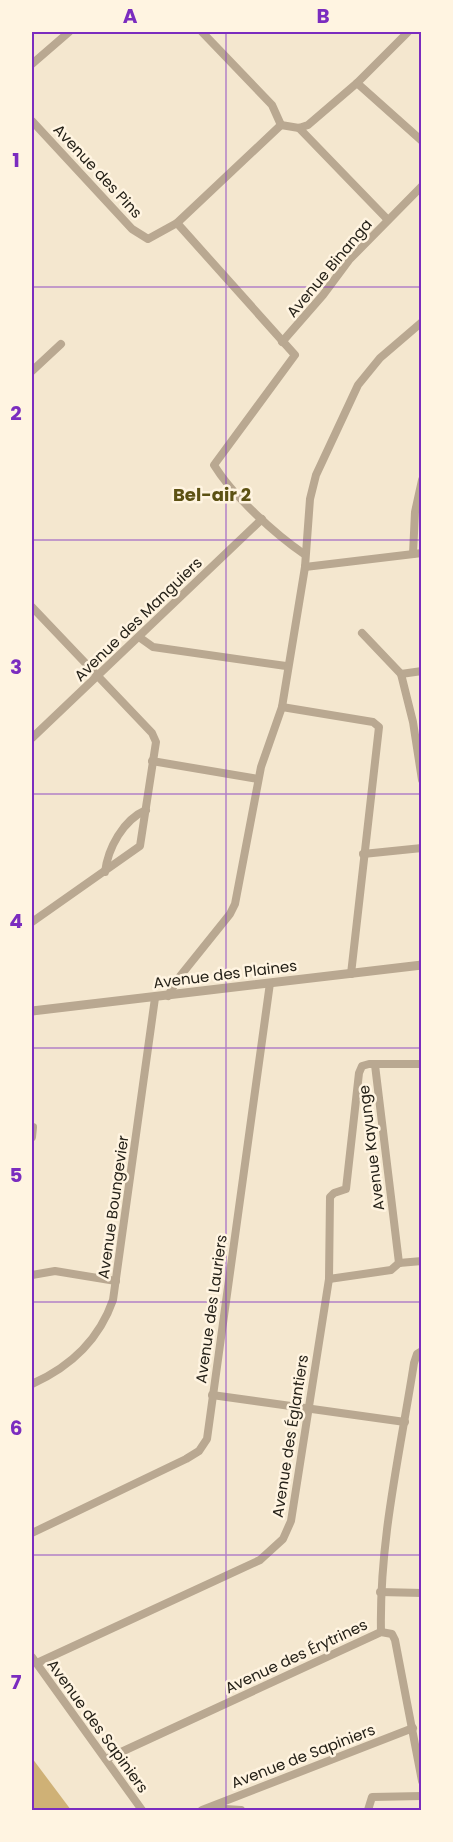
<svg xmlns="http://www.w3.org/2000/svg" width="453" height="1842" viewBox="0 0 453 1842" font-family="Poppins,sans-serif">
<rect width="100%" height="100%" fill="#f4e7cf"/>
<path fill="#cfb176" d="M32 1758 71 1810H32Z"/>
<g fill="none" stroke-linecap="round" stroke-linejoin="round">
<g stroke="#b9a891" stroke-width="8">
<path d="M202 32 272 105 281 125"/>
<path d="M32 64 69 32"/>
<path d="M357 83 422 141"/>
<path d="M32 121 132 229 148 239 177 223 281 125"/>
<path d="M281 125 299 128 308 125 357 83 408 32"/>
<path d="M299 128 388 220"/>
<path d="M177 223 295 355 214 465C233 496 275 534 304 554"/>
<path d="M282 342 323 295 349 260 422 186"/>
<path d="M32 371 61 344"/>
<path d="M413 554 415 512 422 480"/>
<path d="M305 567 422 553"/>
<path d="M32 607 152 733 156 742 140 846 32 922"/>
<path d="M362 633 401 674 413 722 422 780"/>
<path d="M139 637 153 647 286 666"/>
<path d="M401 674 422 671"/>
<path d="M282 707 373 722 379 727 351 974"/>
<path d="M32 738 262 519"/>
<path d="M152 761 258 779"/>
<path d="M363 854 422 848"/>
<path d="M105 872C108 848 123 820 146 810"/>
<path d="M168 996 177 980 230 914 235 904 261 767 282 707 305 567 310 499 316 475 358 385 380 358 422 322"/>
<path d="M375 1065 399 1263"/>
<path d="M32 1137 33 1127"/>
<path d="M399 1263 422 1261"/>
<path d="M32 1275 55 1271 116 1281"/>
<path d="M329 1279 391 1270 399 1263"/>
<path d="M32 1384C70 1367 99 1340 113 1300L155 998"/>
<path d="M212 1395 405 1422"/>
<path d="M32 1533 186 1459 199 1451 207 1439 270 983"/>
<path d="M380 1592 422 1593"/>
<path d="M381 1632C379 1541 400 1453 414 1363L417 1354 422 1351"/>
<path d="M32 1657 142 1810"/>
<path d="M37 1663 260 1560 283 1539 291 1521 329 1279 330 1197 334 1193 346 1189 359 1073 362 1066 369 1064H422"/>
<path d="M106 1759 381 1632 392 1634 395 1640 422 1781"/>
<path d="M210 1808 241 1810"/>
<path d="M202 1810 413 1728"/>
<path d="M368 1810 372 1797 422 1796"/>
</g>
<path stroke="#b9a891" stroke-width="9" d="M32 1011 422 965"/>
</g>
<path fill="none" stroke="#7b2cbf" stroke-width="1.5" stroke-opacity="0.55" d="M226 32V1810M32 287H422M32 540H422M32 794H422M32 1048H422M32 1302H422M32 1555H422"/>
<g text-anchor="middle" dominant-baseline="central" stroke-width="5" stroke-linejoin="round" paint-order="stroke">
<g font-size="15" fill="#252118" stroke="#fff4e1">
<text transform="translate(98 171) rotate(47)">Avenue des Pins</text>
<text transform="translate(329 268) rotate(-50)">Avenue Binanga</text>
<text transform="translate(138 619) rotate(-44)">Avenue des Manguiers</text>
<text transform="translate(225 974) rotate(-7)">Avenue des Plaines</text>
<text transform="translate(371 1148) rotate(-97)">Avenue Kayunge</text>
<text transform="translate(113 1207) rotate(-82)">Avenue Boungevier</text>
<text transform="translate(211 1309) rotate(-82)">Avenue des Lauriers</text>
<text transform="translate(290 1436) rotate(-81)">Avenue des Églantiers</text>
<text transform="translate(296 1656) rotate(-25)">Avenue des Érytrines</text>
<text transform="translate(98 1726) rotate(54)">Avenue des Sapiniers</text>
<text transform="translate(303 1756) rotate(-21)">Avenue de Sapiniers</text>
</g>
<g font-size="18" font-weight="bold" fill="#5c5113" stroke="#fff4e1">
<text x="212" y="494">Bel-air 2</text>
</g>
</g>
<rect width="453" height="1842" fill="none" stroke="#fff4e1" stroke-width="66"/>
<rect x="33" y="33" width="387" height="1776" fill="none" stroke="#7b2cbf" stroke-width="2"/>
<g font-size="20" text-anchor="middle" font-weight="bold" fill="#7b2cbf">
<text x="130" y="23">A</text>
<text x="323" y="23">B</text>
<text x="16" y="167">1</text>
<text x="16" y="420">2</text>
<text x="16" y="674">3</text>
<text x="16" y="928">4</text>
<text x="16" y="1182">5</text>
<text x="16" y="1435">6</text>
<text x="16" y="1689">7</text>
</g>
</svg>
